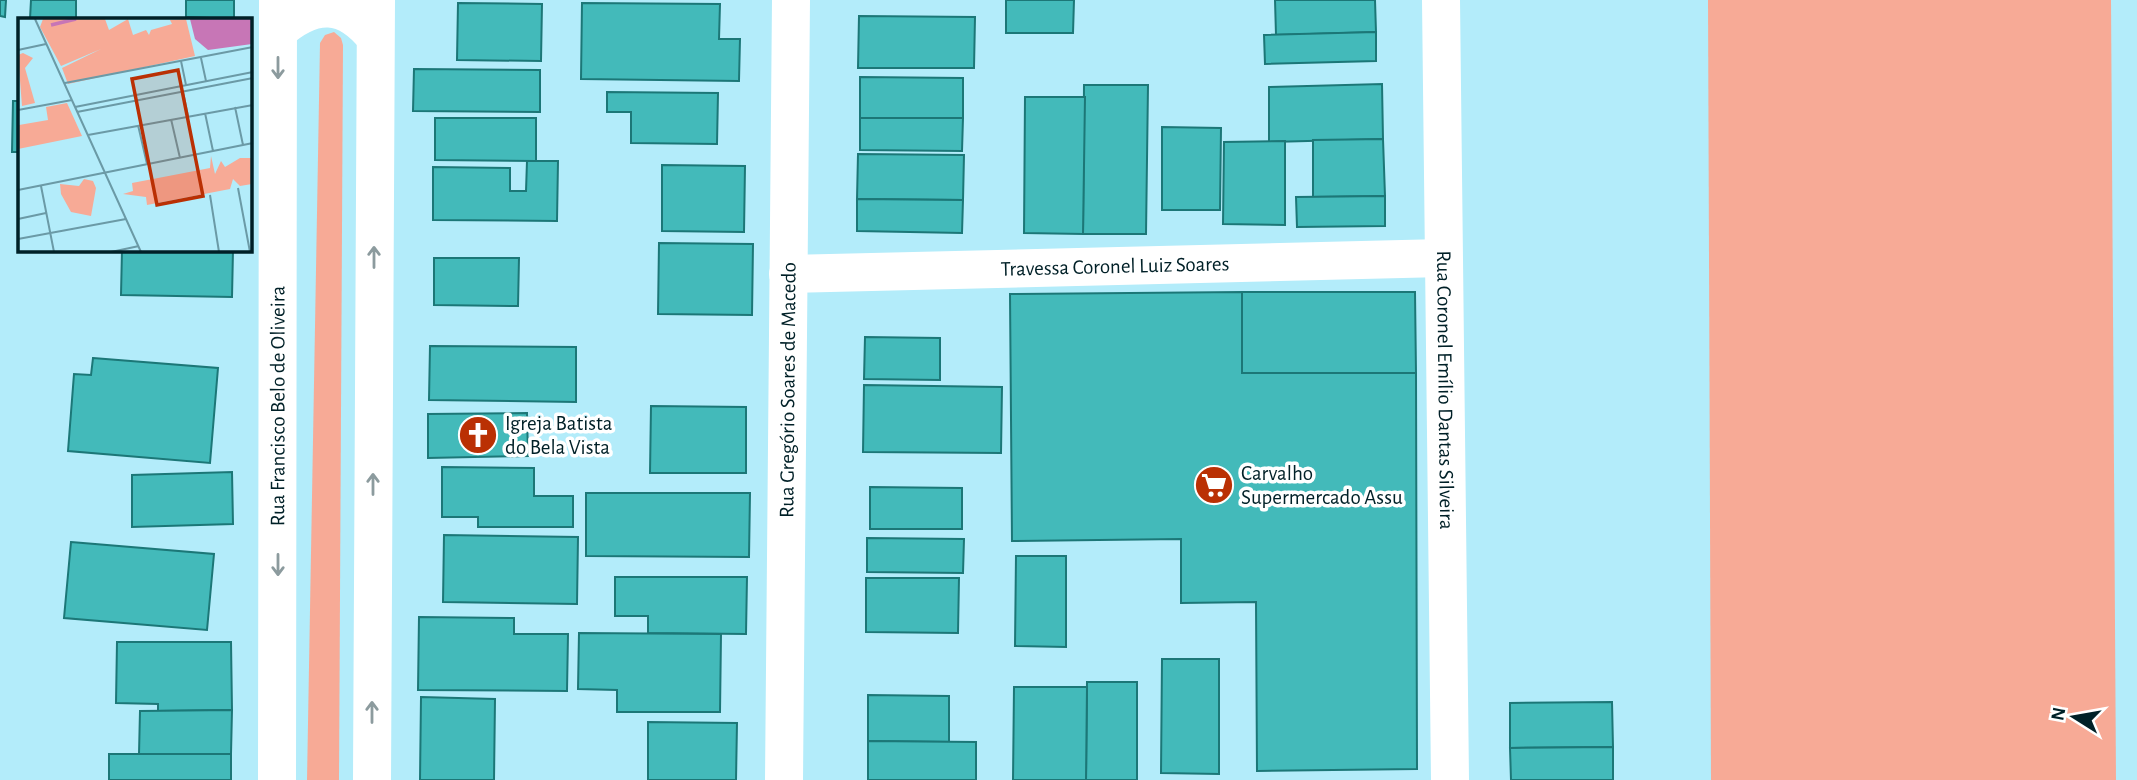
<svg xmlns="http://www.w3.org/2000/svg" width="2137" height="780" viewBox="0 0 2137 780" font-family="'Alegreya Sans',sans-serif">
<rect width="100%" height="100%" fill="#b3ecfa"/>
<g fill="#f7aa96">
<path d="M1708 0H2111L2116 780H1711Z"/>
<path d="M334 32 341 38 343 45 339 780H307L320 43 325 35Z"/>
</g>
<g fill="#43baba" stroke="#1c7777" stroke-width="2">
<path d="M0 0H6L5 17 0 16Z"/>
<path d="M31 0H76V19H30Z"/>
<path d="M186 0H234V19L186 17Z"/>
<path d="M1006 0H1074L1073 33H1006Z"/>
<path d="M1275 0H1375L1376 32 1276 35Z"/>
<path d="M458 3 542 4 541 61 457 60Z"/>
<path d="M582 3 720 4 719 39H740L739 81 581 79Z"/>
<path d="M859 16 975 17 974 68H858Z"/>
<path d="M1376 32V61L1265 64 1264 35Z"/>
<path d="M414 69 540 70V112L413 111Z"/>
<path d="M860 77 963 78V118H860Z"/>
<path d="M1382 84 1383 139 1269 142V87Z"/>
<path d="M1084 85H1148L1146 234H1083Z"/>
<path d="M607 92 718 93 717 144 631 143V112H607Z"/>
<path d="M1025 97H1085L1083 234 1024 233Z"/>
<path d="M13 101H19V152H12Z"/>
<path d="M435 118H536V161L435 160Z"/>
<path d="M860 118H963L962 151 860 150Z"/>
<path d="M1162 127 1221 128 1220 210H1162Z"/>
<path d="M1383 139 1385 196 1313 197V140Z"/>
<path d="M1285 141V225L1223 224 1224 142Z"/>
<path d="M858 154 964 155 963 200 857 199Z"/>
<path d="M527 161H558L557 221 433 220V167L510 168V191H526Z"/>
<path d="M662 165 745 166 744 232 662 231Z"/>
<path d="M1385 196V226L1297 227 1296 197Z"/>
<path d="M857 199 963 200 962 233 857 231Z"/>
<path d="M659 243 753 244 752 315 658 314Z"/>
<path d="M122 250H233L232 297 121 295Z"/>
<path d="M434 258H519L518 306 434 305Z"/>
<path d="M1242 292V373H1416L1417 769 1257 771 1256 602 1181 603V539L1012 541 1010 294Z"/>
<path d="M1242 292H1415L1416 373H1242Z"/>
<path d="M865 337 940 338V380L864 379Z"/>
<path d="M430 346 576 347V402L429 400Z"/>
<path d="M93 358 218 368 210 463 68 451 74 374 91 375Z"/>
<path d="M864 385 1002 387 1001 453 863 452Z"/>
<path d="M651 406 746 407V473H650Z"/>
<path d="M527 413 528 456 428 458V414Z"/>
<path d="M442 467 534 468V496H573V527H478V517H442Z"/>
<path d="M232 472 233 524 132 527V475Z"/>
<path d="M870 487 962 488V529H870Z"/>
<path d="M586 493H750L749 557 586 556Z"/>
<path d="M444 535 578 537 577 604 443 602Z"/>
<path d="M867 538 964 539 963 573 867 572Z"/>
<path d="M71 542 214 554 207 630 64 618Z"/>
<path d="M1016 556H1066V647L1015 646Z"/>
<path d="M615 577H747L746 634 648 633V616H615Z"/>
<path d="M866 578H959L958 633 866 632Z"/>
<path d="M419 617 514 618V634H568L567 691 418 690Z"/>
<path d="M579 633 721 634 720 712H617V690L578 689Z"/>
<path d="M117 642H231L232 710 158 711V704L116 703Z"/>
<path d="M1162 659H1219V774L1161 773Z"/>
<path d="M1087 682H1137V780H1086Z"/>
<path d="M1014 687H1087L1086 780H1013Z"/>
<path d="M868 695 949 696V742L868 741Z"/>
<path d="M421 697 495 699 494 780H420Z"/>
<path d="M1612 702 1613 747 1510 748V703Z"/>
<path d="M232 710 231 754H139L140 711Z"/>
<path d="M648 722 737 723 736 780H648Z"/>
<path d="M868 741 976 742V780H868Z"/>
<path d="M1613 747V780H1511L1510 748Z"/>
<rect x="109" y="754" width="122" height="26"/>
</g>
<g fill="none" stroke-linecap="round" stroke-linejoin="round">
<g stroke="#fff" stroke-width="38">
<path id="s1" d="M1441 0 1450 780"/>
<path d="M278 31C314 0 345 0 375 37"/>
<path id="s2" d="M788 274 1443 258"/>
<path id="s3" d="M277 780 278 0"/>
<path d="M372 780 376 0"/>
<path id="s4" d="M784 780 791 0"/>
</g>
</g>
<defs><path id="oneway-shaft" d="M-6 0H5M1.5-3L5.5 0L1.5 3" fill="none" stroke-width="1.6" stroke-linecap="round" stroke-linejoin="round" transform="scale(1.75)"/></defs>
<g stroke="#8c9b9e">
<use href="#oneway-shaft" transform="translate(278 68) rotate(90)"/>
<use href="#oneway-shaft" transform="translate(374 257) rotate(-90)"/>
<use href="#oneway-shaft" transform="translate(373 484) rotate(-90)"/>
<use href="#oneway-shaft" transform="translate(278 565) rotate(90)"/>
<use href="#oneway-shaft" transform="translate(372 712) rotate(-90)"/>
</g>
<defs>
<g id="church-disc" transform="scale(2.0125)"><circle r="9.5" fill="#ba3004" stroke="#fff"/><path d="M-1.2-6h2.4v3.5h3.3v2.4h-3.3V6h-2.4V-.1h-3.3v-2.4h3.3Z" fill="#fff"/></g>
<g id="supermarket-disc" transform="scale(2.0125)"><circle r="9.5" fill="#ba3004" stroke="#fff"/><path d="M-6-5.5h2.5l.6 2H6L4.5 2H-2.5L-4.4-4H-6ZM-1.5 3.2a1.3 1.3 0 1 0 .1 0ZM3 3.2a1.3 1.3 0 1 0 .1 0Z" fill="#fff"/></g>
</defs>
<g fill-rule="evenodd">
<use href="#church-disc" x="478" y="435"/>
<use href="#supermarket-disc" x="1214" y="485"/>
</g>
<g text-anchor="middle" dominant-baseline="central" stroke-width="7" stroke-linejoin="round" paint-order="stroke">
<g font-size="21" fill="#002027" stroke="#fff">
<text stroke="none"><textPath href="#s2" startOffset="327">Travessa Coronel Luiz Soares</textPath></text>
<text stroke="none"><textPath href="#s4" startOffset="390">Rua Gregório Soares de Macedo</textPath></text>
<text stroke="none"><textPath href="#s1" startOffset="390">Rua Coronel Emílio Dantas Silveira</textPath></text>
<text stroke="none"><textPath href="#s3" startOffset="374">Rua Francisco Belo de Oliveira</textPath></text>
</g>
<g font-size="21" fill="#002027" stroke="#fff" text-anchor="start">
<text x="505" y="423">Igreja Batista<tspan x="505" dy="24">do Bela Vista</tspan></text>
<text x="1241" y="473">Carvalho<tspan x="1241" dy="24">Supermercado Assu</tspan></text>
</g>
</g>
<g transform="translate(18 18)">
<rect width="234" height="234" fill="#b3ecfa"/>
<path d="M25 1H87L91 12 110 1 115 17 128 12 131 17 133 12 154 6 152 2 168 1 177 38 50 66 44 50 83 31 43 48 22 9ZM5 35 15 40 7 50 17 85 4 88 0 37ZM49 85 64 118 0 131 1 107 30 102 28 89ZM193 138 197 156 203 143 207 149 222 140H234V166L222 168 215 161 212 171 129 187 128 179 105 176 115 173 114 165 192 150ZM66 161 75 163 78 170 73 198 53 194 43 176 42 166 61 168Z" fill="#f7aa96"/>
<path d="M172 1H234V26L190 32 177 21Z" fill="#c776b6"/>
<path fill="none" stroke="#c776b6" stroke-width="3.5" d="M33 7 58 1"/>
<path fill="none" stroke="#6b9aa6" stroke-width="2" d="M17 1 123 234M0 32 28 26M183 40 188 63M163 43 168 67M47 65 235 29M165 74 170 98M57 89 235 54M217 89 225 127M0 92 54 82M59 94 235 60M187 95 195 133M153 101 162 140M120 107 129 146M70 117 235 87M23 168 36 234M220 170 232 234M0 172 235 125M192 177 201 234M0 201 28 195M0 221 108 201M93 234 121 228"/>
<path fill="#ba3004" fill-opacity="0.15" stroke="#ba3004" stroke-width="3.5" d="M160 52 185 178 139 187 114 61Z"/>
<rect width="234" height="234" fill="none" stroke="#002027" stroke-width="3.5"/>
</g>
<g transform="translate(2074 717) rotate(281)" stroke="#ffffff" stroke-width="5" paint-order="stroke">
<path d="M0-5L12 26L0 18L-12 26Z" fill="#002027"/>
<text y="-10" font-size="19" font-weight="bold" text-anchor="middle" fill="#002027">N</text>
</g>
</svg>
